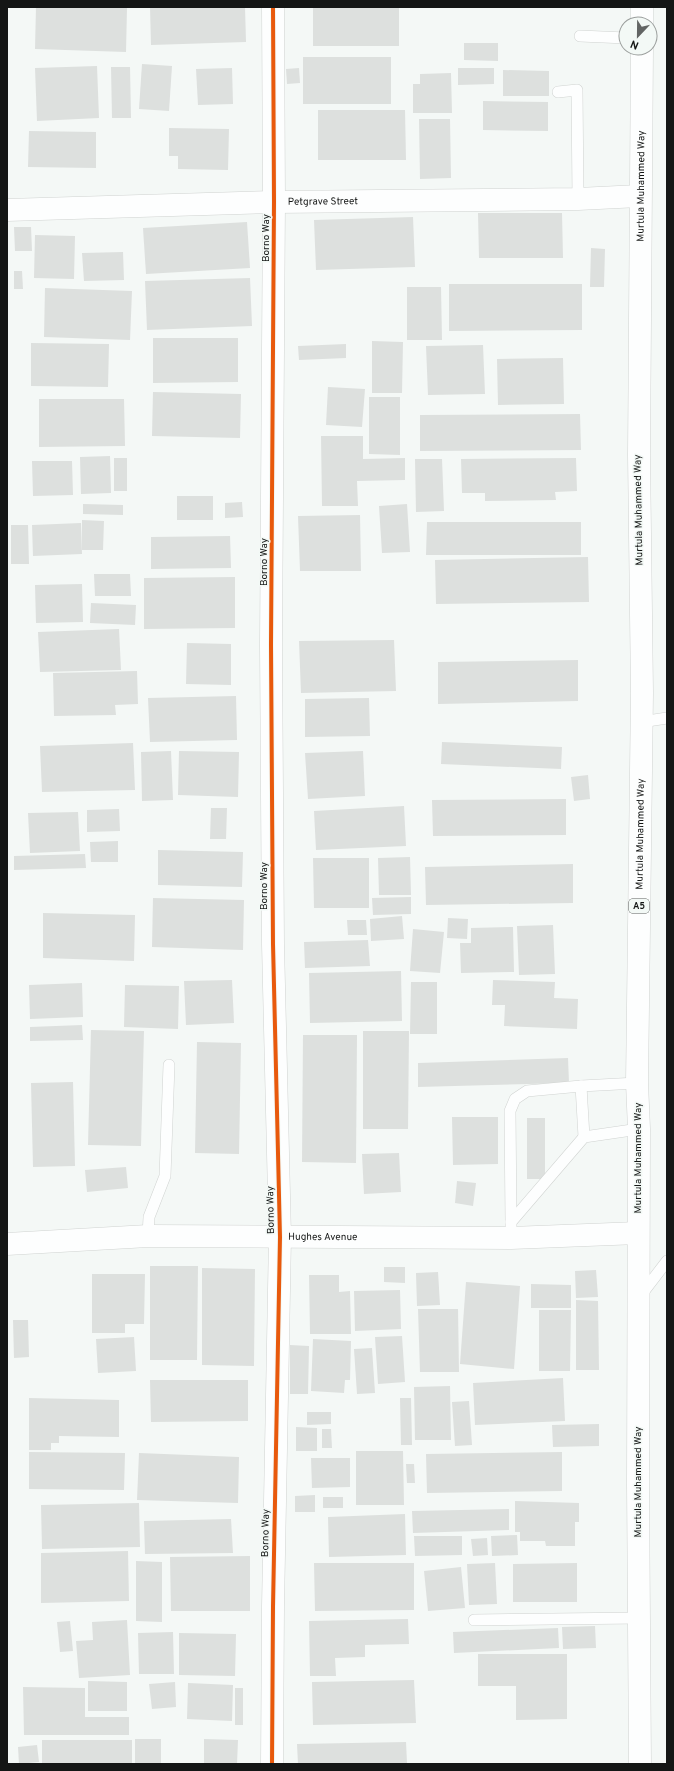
<svg xmlns="http://www.w3.org/2000/svg" width="674" height="1771" viewBox="0 0 674 1771" font-family="Overpass,sans-serif">
<rect width="100%" height="100%" fill="#f4f8f6"/>
<g fill="#dde0de">
<path d="M36 7 127 8 126 52 35 49Z"/>
<path d="M150 7H245L246 42 151 45Z"/>
<rect x="313" y="7" width="86" height="39"/>
<path d="M464 43H498V61L464 60Z"/>
<rect x="303" y="57" width="88" height="47"/>
<path d="M142 64 172 66 169 111 139 109Z"/>
<path d="M97 66 99 118 37 121 35 68Z"/>
<path d="M111 67H130L131 118H112Z"/>
<path d="M232 68 233 104 198 105 196 69Z"/>
<path d="M299 68 300 83 287 84 286 69Z"/>
<path d="M458 68H494V84L458 85Z"/>
<path d="M503 70 549 71V96H503Z"/>
<path d="M451 73 452 113H413V84H420V74Z"/>
<path d="M483 101 548 102V131L483 130Z"/>
<path d="M318 110H405L406 160H318Z"/>
<path d="M419 119H450L451 178 420 179Z"/>
<path d="M169 128 229 129 228 170 178 169V156H169Z"/>
<path d="M29 131 96 132V168L28 167Z"/>
<path d="M478 213H562L563 258H479Z"/>
<path d="M413 217 415 267 316 270 314 220Z"/>
<path d="M247 222 250 268 146 274 143 228Z"/>
<path d="M14 227H31L32 251H15Z"/>
<path d="M35 235 75 236 74 279 34 278Z"/>
<path d="M591 248 605 249 604 287H590Z"/>
<path d="M123 252 124 280 84 281 82 253Z"/>
<path d="M14 271H22L23 289H14Z"/>
<path d="M250 278 252 326 147 330 145 281Z"/>
<path d="M449 284H582V330L449 331Z"/>
<path d="M407 287H441L442 340H407Z"/>
<path d="M45 288 132 291 130 340 44 337Z"/>
<path d="M153 338H238V382L153 383Z"/>
<path d="M372 341 403 342 402 393H372Z"/>
<path d="M31 343 109 344 108 387 31 386Z"/>
<path d="M346 344V358L299 360 298 346Z"/>
<path d="M483 345 485 394 428 395 426 346Z"/>
<path d="M563 358 564 404 498 405 497 359Z"/>
<path d="M328 387 365 389 362 427 326 425Z"/>
<path d="M153 392 241 394 240 438 152 436Z"/>
<path d="M369 397H400V455L369 454Z"/>
<path d="M39 399H124L125 446 39 447Z"/>
<path d="M580 414 581 450 420 451V415Z"/>
<path d="M321 436H363V459L405 458V480L357 481 358 506H322Z"/>
<path d="M110 456 111 493 81 494 80 457Z"/>
<rect x="114" y="458" width="13" height="33"/>
<path d="M576 458 577 491 555 492 556 500 485 501V493H462L461 459Z"/>
<path d="M415 459H442L444 511 416 512Z"/>
<path d="M32 461H72L73 495 33 496Z"/>
<rect x="177" y="496" width="36" height="24"/>
<path d="M242 502 243 517 225 518V503Z"/>
<path d="M83 504 123 505V515L83 514Z"/>
<path d="M407 504 410 552 382 553 379 506Z"/>
<path d="M360 515 361 571H300L298 516Z"/>
<path d="M82 520 104 521 103 550H82Z"/>
<path d="M427 522H581V555H426Z"/>
<path d="M81 523 82 554 33 556 32 525Z"/>
<path d="M11 525H28L29 564H11Z"/>
<path d="M230 536 231 568 151 569V537Z"/>
<path d="M588 557 589 602 436 604 435 560Z"/>
<path d="M94 574H130L131 596H95Z"/>
<path d="M235 577V628L144 629V578Z"/>
<path d="M82 584 83 622 36 623 35 585Z"/>
<path d="M91 603 136 605 135 625 90 623Z"/>
<path d="M119 629 121 670 40 672 38 632Z"/>
<path d="M394 640 396 691 301 693 299 641Z"/>
<path d="M187 643 231 644V685L186 684Z"/>
<path d="M578 660V701L438 704V662Z"/>
<path d="M137 671 138 704 115 705 116 715 54 716 53 673Z"/>
<path d="M236 696 237 740 150 742 148 698Z"/>
<path d="M369 698 370 736 305 737V699Z"/>
<path d="M442 742 562 747 561 769 441 764Z"/>
<path d="M133 743 135 790 42 792 40 746Z"/>
<path d="M171 751 173 800 142 801 141 752Z"/>
<path d="M179 751 239 752 238 797 178 795Z"/>
<path d="M363 751 365 796 308 799 305 753Z"/>
<path d="M588 775 590 799 574 801 571 777Z"/>
<path d="M566 799V835L433 836 432 800Z"/>
<path d="M404 806 406 846 316 850 314 811Z"/>
<path d="M211 808H227L226 839H210Z"/>
<path d="M119 809 120 831 87 832V810Z"/>
<path d="M78 812 80 851 30 853 28 813Z"/>
<path d="M118 841V862H91L90 842Z"/>
<path d="M158 850 243 852 242 887 158 885Z"/>
<path d="M85 854 86 868 14 870V856Z"/>
<path d="M410 857 411 895H379L378 858Z"/>
<path d="M313 858H369V908H314Z"/>
<path d="M573 864V903L426 905 425 867Z"/>
<path d="M411 897V914L373 915 372 898Z"/>
<path d="M153 898 244 900 243 950 152 947Z"/>
<path d="M43 913 135 915 134 961 43 958Z"/>
<path d="M402 916 404 939 371 941 370 919Z"/>
<path d="M448 918 468 919 467 939 447 938Z"/>
<path d="M347 920H366L367 935H348Z"/>
<path d="M553 925 555 974 519 975 517 926Z"/>
<path d="M513 927 514 972 461 973 460 943H471V928Z"/>
<path d="M413 929 444 932 440 973 410 971Z"/>
<path d="M368 940 370 966 305 968 304 942Z"/>
<path d="M401 971 402 1021 310 1023 309 973Z"/>
<path d="M232 980 234 1023 186 1025 184 981Z"/>
<path d="M493 980 555 982 554 998 578 999 577 1029 504 1026 505 1005H492Z"/>
<path d="M411 982H437V1034H410Z"/>
<path d="M82 983 83 1017 30 1019 29 985Z"/>
<path d="M125 985 179 986 178 1029 124 1027Z"/>
<path d="M82 1025 83 1040 30 1041V1027Z"/>
<path d="M91 1030 144 1031 141 1146 88 1145Z"/>
<path d="M363 1031H409L408 1129H363Z"/>
<path d="M303 1035H357L356 1163 302 1162Z"/>
<path d="M197 1042 241 1043 239 1154 195 1153Z"/>
<path d="M568 1058 569 1083 418 1087V1063Z"/>
<path d="M73 1082 75 1166 33 1167 31 1083Z"/>
<path d="M452 1117H498V1164L453 1165Z"/>
<rect x="527" y="1118" width="18" height="61"/>
<path d="M399 1153 401 1192 364 1194 362 1154Z"/>
<path d="M126 1167 128 1188 87 1192 85 1170Z"/>
<path d="M457 1181 476 1183 473 1206 455 1203Z"/>
<path d="M150 1266H198L197 1360H150Z"/>
<path d="M384 1267H405V1283L384 1282Z"/>
<path d="M202 1268 255 1269 254 1366 202 1365Z"/>
<path d="M596 1270 598 1297 576 1298 575 1271Z"/>
<path d="M438 1272 440 1305 417 1306 416 1273Z"/>
<path d="M92 1274H145L144 1324H125V1333H92Z"/>
<path d="M309 1275H339V1292L350 1291 351 1334H310Z"/>
<path d="M466 1282 520 1286 514 1369 460 1364Z"/>
<path d="M531 1284 571 1285V1308H531Z"/>
<path d="M400 1290 401 1329 355 1331 354 1291Z"/>
<path d="M576 1300 598 1301 599 1370H576Z"/>
<path d="M418 1309H458L459 1372H420Z"/>
<path d="M539 1310H571L570 1371H539Z"/>
<path d="M13 1320H28L29 1357 14 1358Z"/>
<path d="M402 1336 405 1382 378 1384 375 1337Z"/>
<path d="M134 1337 136 1371 98 1373 96 1339Z"/>
<path d="M313 1339 351 1341 350 1380H345L344 1393 311 1391Z"/>
<path d="M290 1345 309 1346 308 1394H290Z"/>
<path d="M372 1348 375 1393 357 1394 354 1349Z"/>
<path d="M563 1378 565 1421 475 1425 473 1383Z"/>
<path d="M150 1380H248V1421L151 1422Z"/>
<path d="M450 1386 451 1440H415L414 1387Z"/>
<path d="M29 1398 119 1400V1437L59 1436V1443H51V1450H29Z"/>
<path d="M400 1398H411L412 1445H401Z"/>
<path d="M469 1401 472 1445 455 1446 452 1402Z"/>
<path d="M307 1412H331V1424L307 1425Z"/>
<path d="M599 1424V1446L553 1447 552 1425Z"/>
<path d="M296 1427 317 1428V1451H296Z"/>
<path d="M322 1429H331L332 1448H322Z"/>
<path d="M356 1451H403L404 1505H356Z"/>
<path d="M29 1452 125 1453 124 1490 29 1489Z"/>
<path d="M562 1452V1491L427 1493 426 1454Z"/>
<path d="M139 1453 239 1457 238 1503 137 1500Z"/>
<path d="M311 1458H350V1487L312 1488Z"/>
<path d="M406 1464H414L415 1483H407Z"/>
<path d="M315 1495V1512H295V1496Z"/>
<rect x="323" y="1497" width="20" height="11"/>
<path d="M515 1501 579 1503V1522H575V1546H546L545 1541H520V1532H515Z"/>
<path d="M139 1503 140 1547 42 1549 41 1505Z"/>
<path d="M509 1509V1530L413 1533 412 1511Z"/>
<path d="M405 1514 406 1555 329 1557 328 1517Z"/>
<path d="M231 1519 233 1553 145 1554 144 1521Z"/>
<path d="M517 1535 518 1555 492 1556 491 1536Z"/>
<path d="M414 1536H462V1555L415 1556Z"/>
<path d="M487 1538 488 1555 473 1556 471 1539Z"/>
<path d="M128 1551 129 1601 41 1603V1553Z"/>
<path d="M250 1556V1611H171L170 1557Z"/>
<path d="M136 1561 162 1562V1622L136 1621Z"/>
<path d="M314 1563H414V1610L315 1611Z"/>
<path d="M495 1563 497 1604 469 1605 467 1564Z"/>
<path d="M577 1563V1602H513V1564Z"/>
<path d="M461 1567 465 1608 428 1611 424 1571Z"/>
<path d="M408 1619 409 1644 365 1645V1657L335 1658 336 1676H310L309 1621Z"/>
<path d="M127 1620 130 1675 79 1678 76 1641 93 1640 92 1622Z"/>
<path d="M70 1621 73 1651 60 1652 57 1622Z"/>
<path d="M595 1626 596 1648 563 1649 562 1627Z"/>
<path d="M558 1628 559 1648 454 1653 453 1632Z"/>
<path d="M173 1632 174 1674H139L138 1633Z"/>
<path d="M179 1633 236 1634 235 1676 179 1675Z"/>
<path d="M478 1654H567V1719L516 1720V1686H478Z"/>
<path d="M414 1680 416 1723 313 1725 312 1682Z"/>
<path d="M88 1681 127 1682V1711H88Z"/>
<path d="M175 1682 176 1707 152 1709 149 1684Z"/>
<path d="M188 1683 233 1685 232 1721 187 1719Z"/>
<path d="M23 1687 85 1688V1717H129V1735H24Z"/>
<rect x="235" y="1688" width="8" height="37"/>
<rect x="135" y="1739" width="26" height="25"/>
<path d="M204 1739 238 1740 237 1764H204Z"/>
<rect x="42" y="1740" width="90" height="24"/>
<path d="M406 1742 407 1763 298 1764 297 1744Z"/>
<path d="M37 1745 39 1762 19 1764 18 1747Z"/>
</g>
<g fill="none" stroke-linecap="round" stroke-linejoin="round">
<g stroke="#d0d3d1" stroke-width="12">
<g id="lane">
<path d="M580 36 626 38"/>
<path d="M558 92 577 90 578 199"/>
<path d="M641 722 667 718"/>
<path d="M581 1086 637 1083"/>
<path d="M511 1222 510 1111 515 1099 527 1091 581 1086 584 1137"/>
<path d="M511 1226V1222L584 1137 639 1129"/>
<path d="M148 1236 149 1217 165 1176 169 1065"/>
<path d="M641 1295 667 1261"/>
<path d="M474 1620 639 1618"/>
</g>
</g>
<g stroke="#d0d3d1" stroke-width="23">
<g id="street">
<path id="s1" d="M7 210 274 202 578 199 639 196"/>
<path id="s2" d="M7 1244 148 1236 511 1238 638 1233"/>
<path d="M272 1764 273 1607 280 1237 273 944 271 645 274 202 273 7"/>
</g>
</g>
<g stroke="#d0d3d1" stroke-width="23">
<g id="primary">
<path d="M642 24V7"/>
<path id="s3" d="M640 1764 638 1484 639 1129 637 1083 642 693 639 455 642 48"/>
</g>
</g>
<use href="#lane" stroke="#fdfefe" stroke-width="11"/>
<use href="#street" stroke="#fdfefe" stroke-width="22"/>
<use href="#primary" stroke="#fdfefe" stroke-width="22"/>
<g stroke="#f3f9f6" stroke-width="6">
<path id="cycleway" d="M272 1764 273 1607 280 1237 273 944 271 645 274 202 273 7"/>
</g>
<use href="#cycleway" stroke="#e8590c" stroke-width="4"/>
</g>
<g text-anchor="middle" dominant-baseline="central" stroke-width="3" stroke-linejoin="round" paint-order="stroke">
<rect fill="#f3f9f6" stroke="#575a58" stroke-width="1" x="629" y="899" width="20" height="14" rx="3"/>
<g font-size="9" font-weight="bold" fill="#141615">
<text x="639" y="906">A5</text>
</g>
<g font-size="10" fill="#141615" stroke="#f3f9f6">
<text stroke="none"><textPath href="#s3" startOffset="1578">Murtula Muhammed Way</textPath></text>
<text stroke="none"><textPath href="#s1" startOffset="316">Petgrave Street</textPath></text>
<text transform="translate(266 238) rotate(-90)">Borno Way</text>
<text transform="translate(639 510) rotate(-91)">Murtula Muhammed Way</text>
<text transform="translate(264 562) rotate(-90)">Borno Way</text>
<text stroke="none"><textPath href="#s3" startOffset="930">Murtula Muhammed Way</textPath></text>
<text transform="translate(264 886) rotate(-90)">Borno Way</text>
<text transform="translate(638 1158) rotate(-90)">Murtula Muhammed Way</text>
<text transform="translate(271 1210) rotate(-91)">Borno Way</text>
<text stroke="none"><textPath href="#s2" startOffset="316">Hughes Avenue</textPath></text>
<text transform="translate(638 1482) rotate(-90)">Murtula Muhammed Way</text>
<text transform="translate(266 1533) rotate(-89)">Borno Way</text>
</g>
</g>
<rect width="674" height="1771" fill="none" stroke="#141615" stroke-width="16"/>
<g transform="translate(638 36) rotate(202)"><circle r="19" fill="#f3f9f6" stroke="#9a9e9c"/>
<path d="M0-3L7 15L0 10L-7 15Z" fill="#626564"/>
<text y="-6" font-size="11" font-weight="bold" text-anchor="middle" fill="#141615">N</text>
</g>
</svg>
